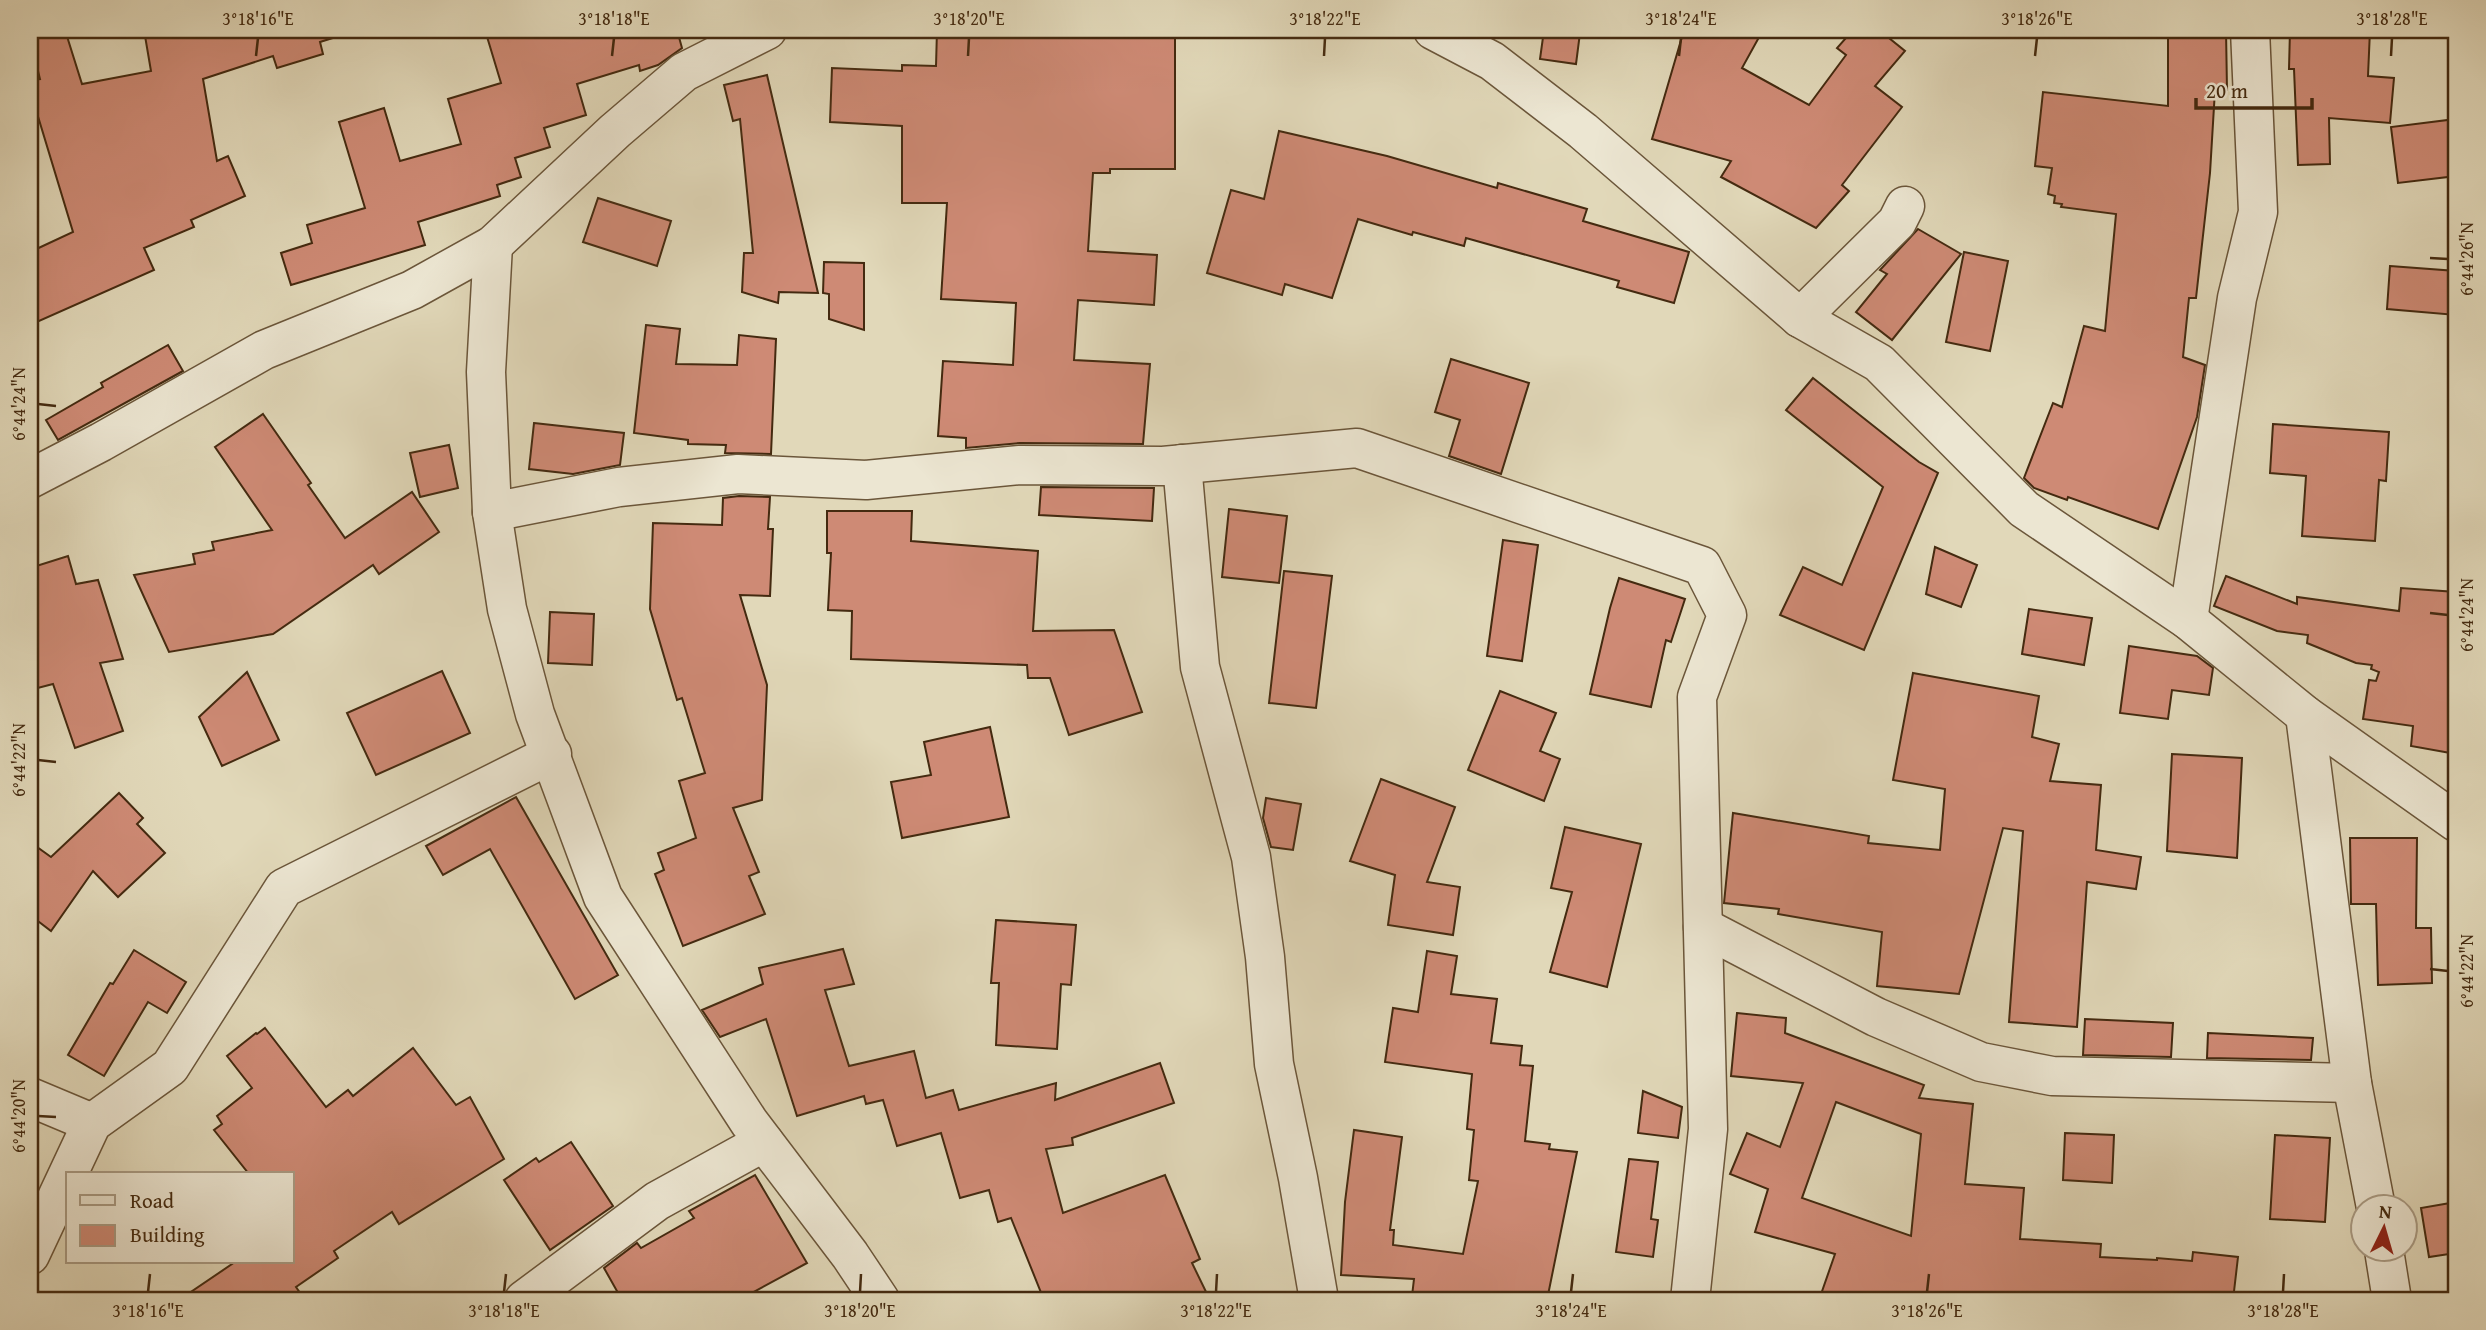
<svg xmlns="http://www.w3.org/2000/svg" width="2486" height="1330" viewBox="0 0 2486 1330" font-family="'Gentium Book Plus',serif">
<rect width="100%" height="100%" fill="#e1d8b9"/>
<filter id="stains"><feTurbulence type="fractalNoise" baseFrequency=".00286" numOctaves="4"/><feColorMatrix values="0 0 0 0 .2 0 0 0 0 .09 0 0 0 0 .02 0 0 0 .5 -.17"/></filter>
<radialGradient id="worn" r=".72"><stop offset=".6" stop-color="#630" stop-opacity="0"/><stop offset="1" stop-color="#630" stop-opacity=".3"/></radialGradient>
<g fill="#ce8a75" stroke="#442a10" stroke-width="2" fill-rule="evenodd">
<path d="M56 30H65L82 84 151 71 144 30H335L336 37 320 42 323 54 277 68 273 56 203 79 217 161 228 156 245 196 191 220 194 227 144 248 154 270 30 325V252L73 232 30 90V80L40 79 30 38Z"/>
<path d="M485 30H677L682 48 658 65 640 71 639 65 577 84 586 115 544 128 550 147 515 158 521 177 497 185 500 196 418 222 425 245 291 285 281 253 312 243 307 225 365 208 339 122 384 108 400 161 461 144 448 99 501 83Z"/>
<path d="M937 30H1175V169H1110V173H1093L1088 251 1157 255 1154 305 1078 300 1074 360 1150 364 1143 444 1020 443 966 448V438L938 436 943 361 1013 365 1016 303 941 299 947 203H902V126L830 122 832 68 902 71V65L936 66Z"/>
<path d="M1544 30 1580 33 1576 64 1540 59Z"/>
<path d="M1684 30H1763L1742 68 1809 105 1846 55 1837 48 1853 30H1879L1905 51 1875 86 1902 107 1842 185 1849 191 1816 228 1721 177 1731 161 1652 139Z"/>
<path d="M2168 30H2226L2227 90H2215L2210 173 2196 298H2189L2183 357 2205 365 2197 417 2158 529 2068 497 2067 500 2034 488 2024 478 2053 403 2062 407 2084 326 2105 331 2116 214 2061 207 2062 204 2054 203 2055 196 2048 194 2052 168 2035 166 2043 92 2168 106Z"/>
<path d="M2290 30H2370L2368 76 2394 78 2390 123 2329 118 2330 164 2298 165 2294 69H2289Z"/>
<path d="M767 75 818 293 779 292 778 303 742 292 744 253H753L740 119 733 121 724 85Z"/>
<path d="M2456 119V176L2398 183 2391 127Z"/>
<path d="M1279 131 1387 156 1497 188 1498 183 1587 209 1583 221 1689 252 1674 303 1617 287 1619 281 1466 238 1464 246 1413 232 1412 235 1358 219 1332 298 1285 284 1282 295 1207 273 1231 190 1264 199Z"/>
<path d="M598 198 671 221 657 266 583 242Z"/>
<path d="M1918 229 1961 254 1892 340 1856 312 1887 274 1880 270Z"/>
<path d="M1964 252 2008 261 1990 351 1946 342Z"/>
<path d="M824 262 864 263V330L829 319V294L823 293Z"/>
<path d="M2390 266 2456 271V315L2387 309Z"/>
<path d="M646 325 680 329 676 364 737 365 739 335 776 339 771 454 725 453 726 445 688 444V440L634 433Z"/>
<path d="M168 345 183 371 58 440 46 420 103 387 101 383Z"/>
<path d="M1451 359 1529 383 1501 474 1449 456 1460 420 1435 412Z"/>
<path d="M1813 378 1919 462 1938 473 1864 650 1780 615 1803 567 1842 585 1883 487 1786 410Z"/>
<path d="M263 414 311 483 308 485 345 538 412 492 439 532 379 574 373 565 273 634 169 652 134 575 195 564 193 554 214 550 212 542 272 530 215 447Z"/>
<path d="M534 423 624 433 620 465 573 474 529 469Z"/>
<path d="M2273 424 2389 432 2386 481 2379 480 2375 541 2302 536 2306 476 2270 473Z"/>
<path d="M449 445 458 488 420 497 410 453Z"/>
<path d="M1041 487 1154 488 1152 521 1039 515Z"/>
<path d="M739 496 770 497 768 529H773L770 596 740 595 767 685 762 800 733 808 759 872 749 876 765 914 683 946 655 874 664 870 658 853 696 838 679 781 705 773 682 698 677 700 650 609 653 523 722 525 723 498Z"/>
<path d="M1229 509 1287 516 1279 583 1222 577Z"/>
<path d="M827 511H912L911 541 1038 551 1033 631 1114 630 1142 712 1069 735 1050 678H1028L1027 665 851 659 852 611 828 610 831 553H827Z"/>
<path d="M1503 540 1538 545 1522 661 1487 656Z"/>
<path d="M1935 547 1977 565 1961 607 1926 594Z"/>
<path d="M68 556 76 584 98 580 123 659 100 663 123 731 75 748 53 684 30 690V568Z"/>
<path d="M1284 571 1332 576 1316 708 1269 703Z"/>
<path d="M2226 576 2297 604V597L2399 611 2401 588 2456 592V754L2411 746 2413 726 2363 719 2369 680 2376 681 2379 672 2371 669 2372 665 2356 663 2307 643 2308 635 2277 631 2214 606Z"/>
<path d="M1619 578 1685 599 1671 642 1666 640 1651 707 1590 694 1610 608Z"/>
<path d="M2029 609 2092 618 2084 665 2022 654Z"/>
<path d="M550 612 594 614 592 665 548 663Z"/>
<path d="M2129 646 2197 656 2213 668 2209 695 2172 690 2168 719 2120 713Z"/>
<path d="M442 671 470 733 376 775 347 713Z"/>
<path d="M247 672 279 740 222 766 199 717Z"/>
<path d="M1913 673 2039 696 2032 737 2059 744 2050 781 2101 785 2096 850 2141 857 2136 889 2087 882 2077 1027 2009 1022 2023 831 2003 828 1959 994 1877 986 1882 932 1778 914 1779 909 1724 903 1733 813 1869 836 1868 843 1940 850 1945 789 1893 780Z"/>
<path d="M1500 691 1556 713 1540 751 1560 759 1544 801 1468 770Z"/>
<path d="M990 727 1009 817 902 838 891 782 931 775 924 742Z"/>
<path d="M2172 754 2242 758 2237 858 2167 851Z"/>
<path d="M1381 779 1455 807 1427 882 1460 887 1453 935 1388 925 1395 875 1350 861Z"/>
<path d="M119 793 143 818 137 824 165 853 118 897 93 871 51 931 30 915V842L51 857Z"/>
<path d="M516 797 618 975 575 999 490 849 443 875 426 846Z"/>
<path d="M1266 798 1301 804 1293 850 1271 847 1263 818Z"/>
<path d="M1565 827 1641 844 1607 987 1550 972 1572 892 1551 888Z"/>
<path d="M2350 838H2417L2416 928H2431L2432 983 2378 985 2376 904H2351Z"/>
<path d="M996 920 1076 925 1071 985 1061 984 1057 1049 996 1045 999 983H991Z"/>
<path d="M843 949 854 984 825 990 849 1066 914 1051 926 1098 953 1090 959 1110 1056 1083 1055 1100 1160 1063 1174 1103 1072 1138 1073 1145 1046 1149 1063 1213 1165 1175 1200 1259 1192 1263 1210 1300H1044L1011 1218 998 1222 989 1190 960 1198 941 1133 897 1146 883 1100 866 1104 864 1096 797 1116 766 1019 720 1037 702 1010 763 984 759 968Z"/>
<path d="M134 950 186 982 167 1013 148 1002 104 1076 68 1055 110 983 113 984Z"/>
<path d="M1427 951 1457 956 1451 994 1497 999 1491 1043 1522 1046 1520 1065 1533 1066 1525 1141 1550 1144 1549 1149 1577 1152 1547 1300H1453L1412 1296 1414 1279 1341 1275 1345 1202 1354 1130 1402 1137 1390 1230H1394L1393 1245 1463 1254 1478 1181 1469 1180 1474 1130 1467 1129 1472 1074 1385 1062 1393 1008 1418 1012Z"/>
<path d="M1737 1013 1786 1018 1785 1033 1924 1085 1919 1098 1973 1104 1965 1184 2024 1188 2020 1239 2101 1244 2100 1257 2157 1260V1258L2192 1261 2193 1252 2238 1257 2233 1300H2037L2038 1298 1963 1293V1299L1887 1292 1884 1300H1819L1835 1254 1755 1232 1768 1189 1730 1174 1747 1133 1780 1147 1803 1083 1731 1076ZM1836 1102 1921 1134 1911 1236 1802 1198Z"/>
<path d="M2085 1019 2173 1023 2171 1057 2083 1055Z"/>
<path d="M265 1028 326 1107 348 1090 353 1096 413 1048 456 1105 470 1097 504 1159 399 1224 392 1212 334 1251 338 1258 296 1287 305 1300H179L235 1262H292V1174H249L214 1130 222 1124 217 1116 252 1088 227 1056 256 1033 257 1034Z"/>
<path d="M2208 1033 2313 1038 2311 1060 2207 1058Z"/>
<path d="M1643 1091 1682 1107 1678 1138 1638 1133Z"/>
<path d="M2065 1133 2114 1135 2112 1183 2063 1180Z"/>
<path d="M2275 1135 2330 1138 2325 1222 2270 1219Z"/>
<path d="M571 1142 613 1206 550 1250 504 1180 536 1158 539 1162Z"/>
<path d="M1629 1159 1658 1162 1651 1219 1658 1220 1653 1257 1616 1252Z"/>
<path d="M755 1175 807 1263 739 1300H622L604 1268 637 1243 641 1248 694 1218 689 1211Z"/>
<path d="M2456 1202V1253L2429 1257 2421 1208Z"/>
</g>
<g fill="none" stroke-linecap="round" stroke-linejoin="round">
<g stroke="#6b563a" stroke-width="41">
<g id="minor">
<path d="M1433 30 1492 61 1583 131 1800 318 1879 363 2024 509 2188 620 2305 715 2456 822"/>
<path d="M493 245 486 372 492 512 507 609 535 714 603 897 749 1122 850 1255 880 1300"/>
<path d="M1800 318 1897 222 1905 206"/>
<path d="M1182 464 1200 667 1251 857 1265 957 1274 1064 1298 1178 1319 1300"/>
<path d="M30 479 101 442 264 350 412 290 493 245 615 131 684 72 767 30"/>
<path d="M492 512 619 487 738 474 866 480 1020 465 1163 466 1357 448 1702 566 1727 615 1697 697 1708 1129 1690 1300"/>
<path d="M2188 620 2237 298 2258 212 2250 30"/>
<path d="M2305 715 2352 1083 2376 1208"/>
<path d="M1703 927 1876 1017 1981 1062 2052 1076 2352 1083"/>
<path d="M30 1097 92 1123"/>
<path d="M2384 1250 2392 1300"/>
<path d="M30 1255 92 1123 170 1067 284 888 552 754"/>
<path d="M524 1300 657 1201 764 1142"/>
</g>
</g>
<use href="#minor" stroke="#ece6d2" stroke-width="38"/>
</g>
<path fill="none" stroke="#442a10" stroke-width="2.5" d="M256 56 258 38M612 56 614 38M968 56 969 38M1324 56 1325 38M1679 56 1681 38M2035 56 2037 38M2391 56 2392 38M2430 258 2448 259M38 404 56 406M2430 613 2448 615M38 760 56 762M2430 969 2448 971M38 1116 56 1117M148 1292 150 1274M504 1292 506 1274M860 1292 861 1274M1216 1292 1217 1274M1571 1292 1573 1274M1927 1292 1929 1274M2283 1292 2284 1274"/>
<rect width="2486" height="1330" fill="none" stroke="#e1d8b9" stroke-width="77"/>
<rect x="66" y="1172" width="228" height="91" fill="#ece6d2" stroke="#a99b84" stroke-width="2"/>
<rect x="80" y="1195" width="35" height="10" fill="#ece6d2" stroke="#a99b84" stroke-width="2"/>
<text x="130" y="1208" font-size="21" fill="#442a10">Road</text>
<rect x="80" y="1225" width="35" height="21" fill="#ce8a75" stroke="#a99b84" stroke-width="2"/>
<text x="130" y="1242" font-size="21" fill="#442a10">Building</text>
<g transform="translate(2384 1228) rotate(5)"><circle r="33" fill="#ece6d2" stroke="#a99b84" stroke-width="2"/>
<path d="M0-5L12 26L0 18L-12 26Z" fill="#8f2418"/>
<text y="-10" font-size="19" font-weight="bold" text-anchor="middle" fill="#442a10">N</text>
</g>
<path d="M2196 98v10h116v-10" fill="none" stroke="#442a10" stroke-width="3.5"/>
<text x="2206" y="98" font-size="21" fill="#442a10" stroke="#ece6d2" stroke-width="5" paint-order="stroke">20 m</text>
<rect x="38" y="38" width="2410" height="1254" fill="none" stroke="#442a10" stroke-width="2.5"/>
<g font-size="18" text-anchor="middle" fill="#442a10">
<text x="258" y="25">3°18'16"E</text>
<text x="614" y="25">3°18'18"E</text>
<text x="969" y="25">3°18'20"E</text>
<text x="1325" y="25">3°18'22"E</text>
<text x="1681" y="25">3°18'24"E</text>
<text x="2037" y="25">3°18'26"E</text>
<text x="2392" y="25">3°18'28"E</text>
<text transform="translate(2467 259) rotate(-90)" y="6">6°44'26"N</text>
<text transform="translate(19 404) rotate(-90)" y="6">6°44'24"N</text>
<text transform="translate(2467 615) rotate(-90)" y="6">6°44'24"N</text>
<text transform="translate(19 760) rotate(-90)" y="6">6°44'22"N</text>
<text transform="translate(2467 971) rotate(-90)" y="6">6°44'22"N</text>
<text transform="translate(19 1116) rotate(-90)" y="6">6°44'20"N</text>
<text x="148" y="1317">3°18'16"E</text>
<text x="504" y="1317">3°18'18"E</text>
<text x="860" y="1317">3°18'20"E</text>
<text x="1216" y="1317">3°18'22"E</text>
<text x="1571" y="1317">3°18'24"E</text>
<text x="1927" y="1317">3°18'26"E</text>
<text x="2283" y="1317">3°18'28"E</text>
</g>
<rect width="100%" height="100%" filter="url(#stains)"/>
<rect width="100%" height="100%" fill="url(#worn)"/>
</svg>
